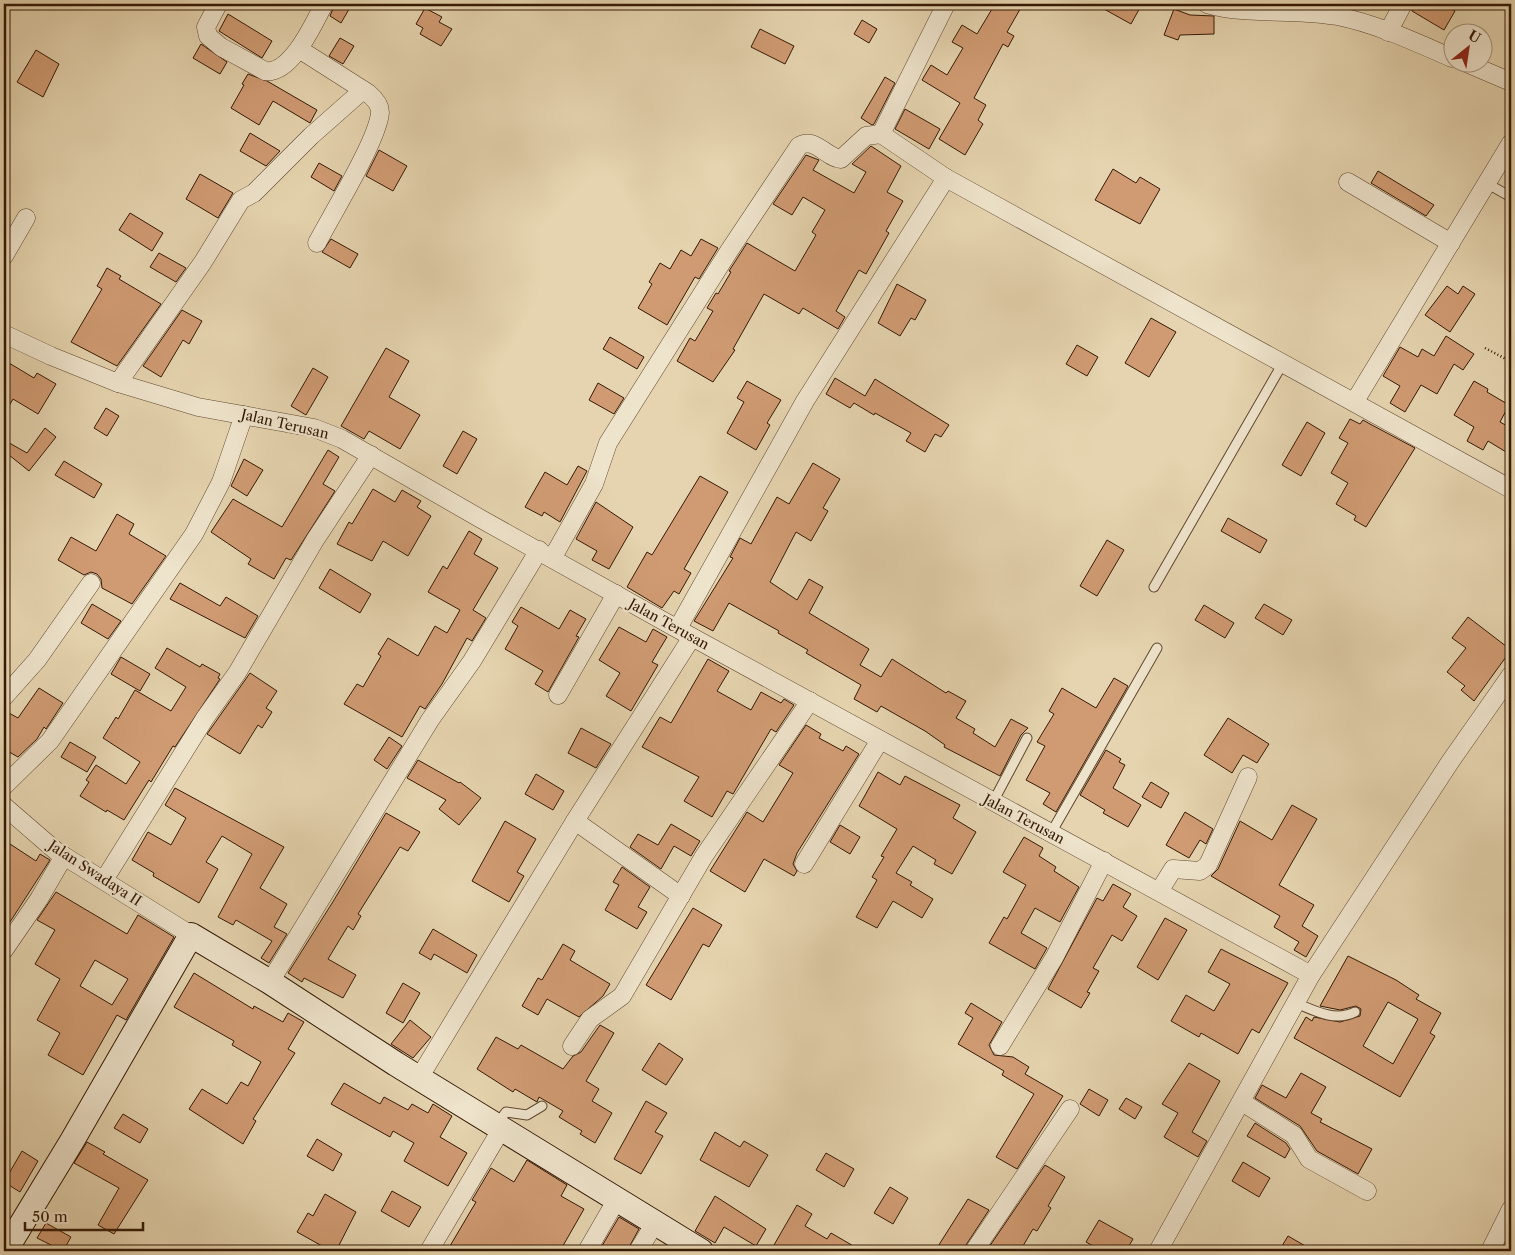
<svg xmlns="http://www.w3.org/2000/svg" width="1515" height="1255" viewBox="0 0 1515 1255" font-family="'Libre Caslon Text',serif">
<rect width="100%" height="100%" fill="#e5d4af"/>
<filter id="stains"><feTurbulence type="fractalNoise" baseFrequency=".004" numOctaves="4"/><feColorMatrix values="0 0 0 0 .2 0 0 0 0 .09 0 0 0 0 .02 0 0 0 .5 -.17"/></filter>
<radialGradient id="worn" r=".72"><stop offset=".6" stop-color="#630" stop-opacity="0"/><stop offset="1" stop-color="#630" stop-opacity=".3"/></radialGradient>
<g fill="#d09b73" stroke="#351905" fill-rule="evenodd">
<path d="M335 4H352L341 23 330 16Z"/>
<path d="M995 4H1023L1007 32 1014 36 1008 47 1003 44 974 98 986 105 978 120 983 124 965 155 939 139 960 103 922 80 931 65 947 75 963 48 952 42 962 25 977 34Z"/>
<path d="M1095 4H1142L1131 24Z"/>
<path d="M1414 4H1444L1455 11 1444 30 1412 11Z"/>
<path d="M425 8 442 17 439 22 452 29 441 46 420 34 423 28 416 24Z"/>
<path d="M1174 9 1190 15 1214 16V34L1180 35 1178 40 1164 35Z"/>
<path d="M228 14 272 41 262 58 219 31Z"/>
<path d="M862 20 877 29 869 43 854 34Z"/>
<path d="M760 29 794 46 785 64 751 47Z"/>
<path d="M340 38 354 46 343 64 329 56Z"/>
<path d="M201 44 227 62 220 74 193 58Z"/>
<path d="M36 50 59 64 43 97 17 82Z"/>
<path d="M248 74 267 81 317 110 310 123 273 101 259 125 231 108 244 85 242 84Z"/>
<path d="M885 77 895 83 874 124 872 125 861 118Z"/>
<path d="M905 109 940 129 929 149 895 129Z"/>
<path d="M250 133 280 151 266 166 240 151Z"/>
<path d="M871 146 901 166 887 192 903 201 886 231 889 233 866 274 859 270 836 311 845 317 838 329 803 308 799 314 764 294 733 349 735 350 713 382 677 361 690 338 695 341 713 311 707 308 716 293 718 294 731 272 729 271 747 243 795 271 816 235 812 232 825 210 803 197 792 215 773 204 806 155 819 160 813 170 854 193 866 172 852 164Z"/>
<path d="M379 150 407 166 393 191 366 176Z"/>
<path d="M319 163 342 176 334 191 311 177Z"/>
<path d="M1113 169 1136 183 1140 177 1160 189 1140 224 1095 200Z"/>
<path d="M1378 171 1434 205 1426 216 1371 183Z"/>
<path d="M200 174 233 193 218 218 186 199Z"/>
<path d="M130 213 163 233 152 251 119 230Z"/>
<path d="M331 239 358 254 350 268 322 252Z"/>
<path d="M701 239 718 248 699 279 695 277 667 325 638 308 652 284 649 282 660 263 670 269 681 250 691 256Z"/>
<path d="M159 253 186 268 176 282 150 267Z"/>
<path d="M107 268 121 276 119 279 161 304 117 366 71 342 102 289 97 286Z"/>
<path d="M897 284 926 300 915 320 911 318 900 336 878 323Z"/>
<path d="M1447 286 1458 294 1463 286 1475 294 1450 332 1425 315Z"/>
<path d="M182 310 202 321 189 344 183 340 161 377 143 366Z"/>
<path d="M1151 318 1176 332 1149 377 1125 363Z"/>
<path d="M1446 336 1474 354 1463 370 1454 364 1437 394 1421 385 1405 412 1390 403 1400 386 1383 376 1400 347 1418 357 1422 349 1434 356Z"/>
<path d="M610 337 644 357 637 369 603 349Z"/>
<path d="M1077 345 1098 357 1087 376 1066 364Z"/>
<path d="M386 348 409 361 389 397 420 415 400 449 369 431 364 439 341 426Z"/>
<path d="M9 363 34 378 37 373 56 384 38 414 13 399 4 415V372Z"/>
<path d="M313 368 328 377 306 415 291 406Z"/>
<path d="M835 378 865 396 875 379 949 425 941 437 935 434 925 452 906 441 911 433 875 413 874 415 854 403 850 408 826 394Z"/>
<path d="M747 381 781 400 767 423 770 425 756 450 727 433 744 402 737 398Z"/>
<path d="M1474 381 1488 389 1487 392 1509 405 1500 422 1511 428V455L1488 441 1483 450 1467 441 1474 427 1454 415Z"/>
<path d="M598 383 624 398 614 414 589 400Z"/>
<path d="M106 408 119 416 107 436 94 428Z"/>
<path d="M1350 419 1360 424 1363 420 1370 424 1415 448 1366 527 1354 520 1356 516 1336 504 1348 483 1331 473 1348 443 1339 438Z"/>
<path d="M1307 422 1325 433 1301 476 1282 465Z"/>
<path d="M45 428 56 437 29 471 4 451V440L27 453Z"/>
<path d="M463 431 477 439 457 474 443 466Z"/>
<path d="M328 450 339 457 323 484 335 491 291 560 286 558 274 579 248 564 251 559 211 532 233 499 282 527Z"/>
<path d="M244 459 263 470 247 496 231 486Z"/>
<path d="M64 461 102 484 94 498 55 475Z"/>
<path d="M813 463 840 479 823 508 828 511 811 541 796 532 770 582 797 600 809 579 823 587 809 613 869 649 860 665 881 677 892 659 946 693 948 691 966 701 956 718 975 729 973 733 995 747 1011 719 1028 728 1021 735 1000 776 944 747 945 745 925 731 881 706 877 712 854 699 861 685 806 653 808 650 778 633 779 631 729 603 713 631 694 621 733 558 730 557 740 538 751 544 777 497 789 504Z"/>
<path d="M578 466 587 471 560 522 544 512 542 516 525 507 545 472 567 485Z"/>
<path d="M700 476 728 492 684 569 691 573 679 594 674 591 662 608 627 587 647 552 652 555Z"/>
<path d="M373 489 395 502 402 490 421 501 417 507 431 516 408 556 383 541 372 561 337 544 349 522 352 524Z"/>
<path d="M596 502 633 527 609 569 592 560 597 551 576 539Z"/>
<path d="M117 514 134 524 129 534 166 556 132 604 102 588 101 579 97 574 91 572 84 575 58 560 71 537 96 551Z"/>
<path d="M1228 518 1267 540 1260 553 1221 531Z"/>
<path d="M469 531 482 539 474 554 498 568 473 610 486 618 472 641 467 638 442 684 425 709 420 706 402 737 344 704 357 684 363 687 381 656 378 654 388 638 418 656 435 626 447 633 460 610 428 592 443 566 447 569Z"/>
<path d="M1107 540 1124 550 1097 596 1080 586Z"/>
<path d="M330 569 371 594 360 613 319 588Z"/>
<path d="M180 583 220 606 226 597 258 616 245 638 170 599Z"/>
<path d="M92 604 121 621 108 639 81 623Z"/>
<path d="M1264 604 1292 620 1283 635 1255 618Z"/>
<path d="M1204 605 1234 623 1225 638 1195 620Z"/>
<path d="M521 607 559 629 570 610 586 619 576 636 579 637 548 692 535 684 543 671 505 649 518 626 512 622Z"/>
<path d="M1468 617 1511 650 1474 701 1461 690 1465 686 1447 672 1466 648 1452 638Z"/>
<path d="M619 627 646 642 653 629 667 637 652 662 658 665 631 711 606 696 620 673 599 660Z"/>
<path d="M167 648 200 667 202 664 220 674 218 678 220 679 175 747 173 746 151 782 149 780 124 820 107 810 106 812 80 796 89 782 86 780 96 765 126 784 140 762 103 738 116 717 118 719 135 690 171 711 186 687 155 668Z"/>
<path d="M121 657 150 674 140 691 111 674Z"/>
<path d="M708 659 729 671 717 691 751 710 761 692 781 703 784 699 794 705 776 732 771 729 733 794 727 791 712 817 684 801 699 777 642 747 660 717 671 723Z"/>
<path d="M250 673 277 691 266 708 272 712 262 728 258 725 240 754 207 734Z"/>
<path d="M1114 678 1128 686 1056 812 1043 804 1050 793 1026 780 1045 746 1037 742 1054 714 1049 711 1062 688 1096 708Z"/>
<path d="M39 688 63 703 46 729 44 727 37 739 18 757 4 749V722L9 713 18 718Z"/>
<path d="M1228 718 1269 744 1257 763 1243 755 1232 773 1204 755Z"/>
<path d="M806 725 821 734 819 738 843 751 846 746 859 754 797 853 793 864 797 871 794 876 764 859 745 892 710 871 747 812 763 822 793 773 779 765Z"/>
<path d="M581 728 611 744 596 768 568 753Z"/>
<path d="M389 737 402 746 387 769 374 760Z"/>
<path d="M70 742 96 757 87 772 61 757Z"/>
<path d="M1106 750 1121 759 1119 762 1125 765 1113 788 1141 805 1128 827 1103 813 1105 810 1080 795Z"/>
<path d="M418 760 459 783 460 782 481 798 459 825 439 809 446 800 407 778Z"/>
<path d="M878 772 900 785 905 776 960 805 953 818 976 832 952 874 934 864 936 860 913 846 896 873 912 882 910 885 933 899 922 918 893 901 877 928 856 917 877 880 872 877 884 857 881 856 897 829 859 806Z"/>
<path d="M536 774 564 791 553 810 525 794Z"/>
<path d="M1151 782 1169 793 1161 808 1142 797Z"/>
<path d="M175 788 284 847 260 888 287 904 274 927 287 934 269 963 261 958 272 941 236 920 233 925 218 917 252 854 222 836 206 862 218 869 199 903 153 876 154 873 132 860 148 832 171 845 186 818 165 805Z"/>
<path d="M1292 805 1317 819 1279 885 1314 905 1302 926 1318 936 1306 957 1294 950 1299 942 1274 927 1280 916 1211 876 1218 869 1240 821 1272 840Z"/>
<path d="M1185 812 1213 829 1206 844 1200 840 1189 858 1166 845Z"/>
<path d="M386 813 420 832 408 851 400 847 358 914 361 916 353 930 348 926 328 959 356 975 343 998 304 978 302 982 288 973 334 900Z"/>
<path d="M505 821 536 839 517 872 524 876 509 902 472 881Z"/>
<path d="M671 824 700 841 691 856 674 846 661 869 630 847 638 834 658 845Z"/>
<path d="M840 825 860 837 850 854 830 842Z"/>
<path d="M1024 837 1043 848 1039 856 1056 867 1054 871 1079 887 1060 922 1035 908 1021 933 1047 948 1035 969 989 943 1004 917 1007 919 1026 885 1003 872Z"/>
<path d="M10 844 36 861 40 854 50 860 10 922 4 918V854Z"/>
<path d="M622 867 650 887 638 907 647 912 637 929 605 910 619 885 613 882Z"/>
<path d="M1113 884 1131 894 1123 907 1137 916 1122 941 1112 935 1093 968 1099 971 1087 992 1090 993 1081 1008 1048 989 1097 898 1103 901Z"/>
<path d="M56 892 127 934 138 915 174 937 126 1020 117 1015 83 1075 48 1055 60 1033 37 1020 60 979 35 964 55 930 37 920ZM95 960 128 979 112 1005 80 986Z"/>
<path d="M693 908 722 925 709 947 703 944 671 1000 646 985Z"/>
<path d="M1165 918 1187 930 1158 980 1137 967Z"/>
<path d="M433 929 477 955 467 973 434 954 431 960 419 953Z"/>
<path d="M563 944 575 951 570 960 610 984 603 996 579 1017 547 999 538 1015 522 1006 538 978 542 980Z"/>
<path d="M1221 949 1288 983 1259 1033 1252 1029 1238 1054 1201 1033 1199 1037 1171 1021 1186 995 1214 1011 1230 984 1208 972Z"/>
<path d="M1348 956 1396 980 1419 995 1416 999 1441 1013 1430 1033 1435 1036 1400 1097 1294 1038 1306 1017 1312 1021 1314 1017 1340 1022 1360 1016 1361 1009 1356 1006 1340 1010 1320 1006ZM1388 1002 1418 1019 1393 1064 1363 1046Z"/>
<path d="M194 973 253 1009 254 1006 283 1022 288 1013 304 1022 288 1049 295 1053 253 1119 256 1121 243 1144 189 1109 202 1089 227 1104 241 1082 248 1086 261 1062 232 1045 234 1041 174 1007Z"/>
<path d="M403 983 420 993 403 1023 386 1013Z"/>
<path d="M971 1003 1002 1022 989 1045 994 1055 1013 1057 1029 1067 1025 1074 1063 1096 1017 1169 996 1157 1034 1094 1002 1075 1004 1071 958 1044 973 1018 965 1013Z"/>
<path d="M410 1020 431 1037 413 1058 391 1044Z"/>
<path d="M600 1025 614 1033 586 1081 599 1089 592 1101 612 1113 595 1143 580 1134 582 1131 559 1117 563 1111 539 1097 537 1102 515 1089 513 1092 477 1069 496 1037 518 1049 521 1045 563 1069 573 1056 581 1052Z"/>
<path d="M659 1043 683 1059 666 1085 642 1070Z"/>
<path d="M1189 1063 1220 1081 1192 1132 1207 1141 1198 1157 1164 1137 1178 1113 1162 1104Z"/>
<path d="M1301 1073 1326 1087 1311 1113 1322 1119 1320 1122 1372 1149 1358 1174 1317 1151 1300 1126 1255 1098 1262 1085 1286 1098Z"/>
<path d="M344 1083 380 1104 384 1097 408 1110 412 1104 428 1113 433 1104 452 1116 440 1137 467 1153 448 1186 404 1161 414 1143 393 1131 390 1137 331 1104Z"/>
<path d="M1089 1089 1108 1100 1099 1116 1080 1104Z"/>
<path d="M1126 1098 1142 1107 1135 1119 1119 1109Z"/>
<path d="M646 1101 667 1113 655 1132 663 1136 641 1174 614 1159Z"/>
<path d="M123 1114 148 1129 140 1143 114 1128Z"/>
<path d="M1255 1123 1286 1143 1290 1149 1285 1158 1247 1136Z"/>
<path d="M715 1132 740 1147 744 1141 768 1155 749 1187 700 1160Z"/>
<path d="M317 1139 342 1154 333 1171 307 1156Z"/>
<path d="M87 1142 105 1152 103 1154 148 1180 114 1234 98 1225 119 1188 74 1163Z"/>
<path d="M22 1151 38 1161 20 1192 4 1182Z"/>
<path d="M826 1153 854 1169 844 1187 816 1170Z"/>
<path d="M527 1160 567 1185 561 1196 584 1209 560 1251H447L476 1202 472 1200 491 1168 514 1182Z"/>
<path d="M1243 1162 1270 1178 1259 1197 1232 1181Z"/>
<path d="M1045 1165 1065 1177 1048 1206 1051 1208 1037 1231 1033 1229 1020 1251 987 1250Z"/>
<path d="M890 1187 908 1198 893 1224 874 1213Z"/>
<path d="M392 1191 421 1207 409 1227 381 1211Z"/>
<path d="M325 1194 356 1212 336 1251H331L297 1232 308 1213 313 1216Z"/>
<path d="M715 1196 766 1229 756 1246 724 1227 715 1243 695 1231Z"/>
<path d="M968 1199 989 1210 962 1251H935Z"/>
<path d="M797 1205 812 1214 805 1226 827 1239 831 1233 862 1251H784L774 1245Z"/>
<path d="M619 1217 639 1229 627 1251H599Z"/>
<path d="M1099 1220 1133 1239 1126 1251H1102L1086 1242Z"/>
<path d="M46 1223 71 1237 63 1251 37 1238Z"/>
<path d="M1288 1236 1314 1251H1279Z"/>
</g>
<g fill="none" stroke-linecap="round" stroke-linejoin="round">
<g stroke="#614830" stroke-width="11">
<g id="lane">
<path d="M1488 184 1511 197"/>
<path d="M1154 587 1283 363"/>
<path d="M993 802 1027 738"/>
<path d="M1051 833 1157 648"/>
<path d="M1296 1003C1315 1011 1335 1022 1355 1012"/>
<path d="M497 1124 506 1112 527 1115 542 1106"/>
</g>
</g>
<g stroke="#614830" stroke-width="19">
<g id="street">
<path d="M218 4 206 27 208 36 221 47 265 71C291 75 314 23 324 4"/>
<path d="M946 4 881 134 946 178 1511 489"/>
<path d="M1207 4C1249 16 1293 8 1337 16 1377 24 1415 42 1452 58"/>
<path d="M1388 32 1403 4"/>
<path d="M299 49 368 93C374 98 380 104 380 112 379 138 331 216 317 243"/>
<path d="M1464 62 1511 82"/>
<path d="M1348 182 1451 243"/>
<path d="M4 256 26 218"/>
<path d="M4 334 51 356 118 383 198 407 314 428 342 439 481 519 692 637 1311 975"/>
<path d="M118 383 203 262 241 200 254 193 311 136 363 90"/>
<path d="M1355 401 1511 143"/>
<path d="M553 557 594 484 608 443 729 251 799 146C815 136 826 158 841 159L866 136 881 134"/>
<path d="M678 628 805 401 946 178"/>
<path d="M558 695 616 594"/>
<path d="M4 697 37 660 91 583"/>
<path d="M4 786 50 741 194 534 221 482 244 415"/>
<path d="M4 806 56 851 191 935"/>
<path d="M575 821 681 896"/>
<path d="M804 864 880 740"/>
<path d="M104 880 205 718 237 673 315 540 371 455"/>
<path d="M1160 890 1173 869 1200 871 1208 865 1248 777"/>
<path d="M4 950 39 899 64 856"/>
<path d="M270 982 430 720 472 661 539 550"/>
<path d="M572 1046 590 1019 622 996 704 856 810 701"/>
<path d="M1000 1046 1054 958 1104 861"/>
<path d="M419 1078 575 821 692 637"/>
<path d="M1242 1102 1294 1135 1309 1159 1367 1191"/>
<path d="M429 1251 502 1128"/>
<path d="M587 1251 617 1199"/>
<path d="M638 1251 655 1223"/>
<path d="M974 1251 1070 1109"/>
<path d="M1158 1251 1311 975 1450 762 1511 675"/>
<path d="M1490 1251 1511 1209"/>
</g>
</g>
<g stroke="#351905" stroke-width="26">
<path id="secondary" d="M5 1251 72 1141 191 935 270 982 396 1064 701 1251"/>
</g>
<path stroke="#351905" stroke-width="2.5" stroke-dasharray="1 2.5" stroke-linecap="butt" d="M1485 348 1506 359 1511 358"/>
<use href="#lane" stroke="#eee3cb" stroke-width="9"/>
<use href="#street" stroke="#eee3cb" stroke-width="18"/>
<use href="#secondary" stroke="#eee3cb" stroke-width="24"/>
</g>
<g text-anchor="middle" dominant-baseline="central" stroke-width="4.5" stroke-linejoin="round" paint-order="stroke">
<g font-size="14" fill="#351905" stroke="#eee3cb">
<text transform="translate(285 424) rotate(13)">Jalan Terusan</text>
<text transform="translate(669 624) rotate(29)">Jalan Terusan</text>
<text transform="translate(1024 819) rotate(28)">Jalan Terusan</text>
<text transform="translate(95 873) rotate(33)">Jalan Swadaya II</text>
</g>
</g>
<rect width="1515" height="1255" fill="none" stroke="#e5d4af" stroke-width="20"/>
<rect x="5" y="5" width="1505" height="1245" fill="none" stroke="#351905" stroke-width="2.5"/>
<rect x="10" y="10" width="1495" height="1235" fill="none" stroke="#351905"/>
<g transform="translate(1468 48) rotate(30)"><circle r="24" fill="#eee3cb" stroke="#a4927c"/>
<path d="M0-4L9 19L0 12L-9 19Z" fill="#8f2418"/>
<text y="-8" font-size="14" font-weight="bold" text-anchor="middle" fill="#351905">U</text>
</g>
<path d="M25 1222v8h118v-8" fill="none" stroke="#351905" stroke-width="2.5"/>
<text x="32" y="1222" font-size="15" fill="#351905" stroke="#eee3cb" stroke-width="4" paint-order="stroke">50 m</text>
<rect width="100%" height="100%" filter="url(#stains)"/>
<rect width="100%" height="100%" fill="url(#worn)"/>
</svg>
